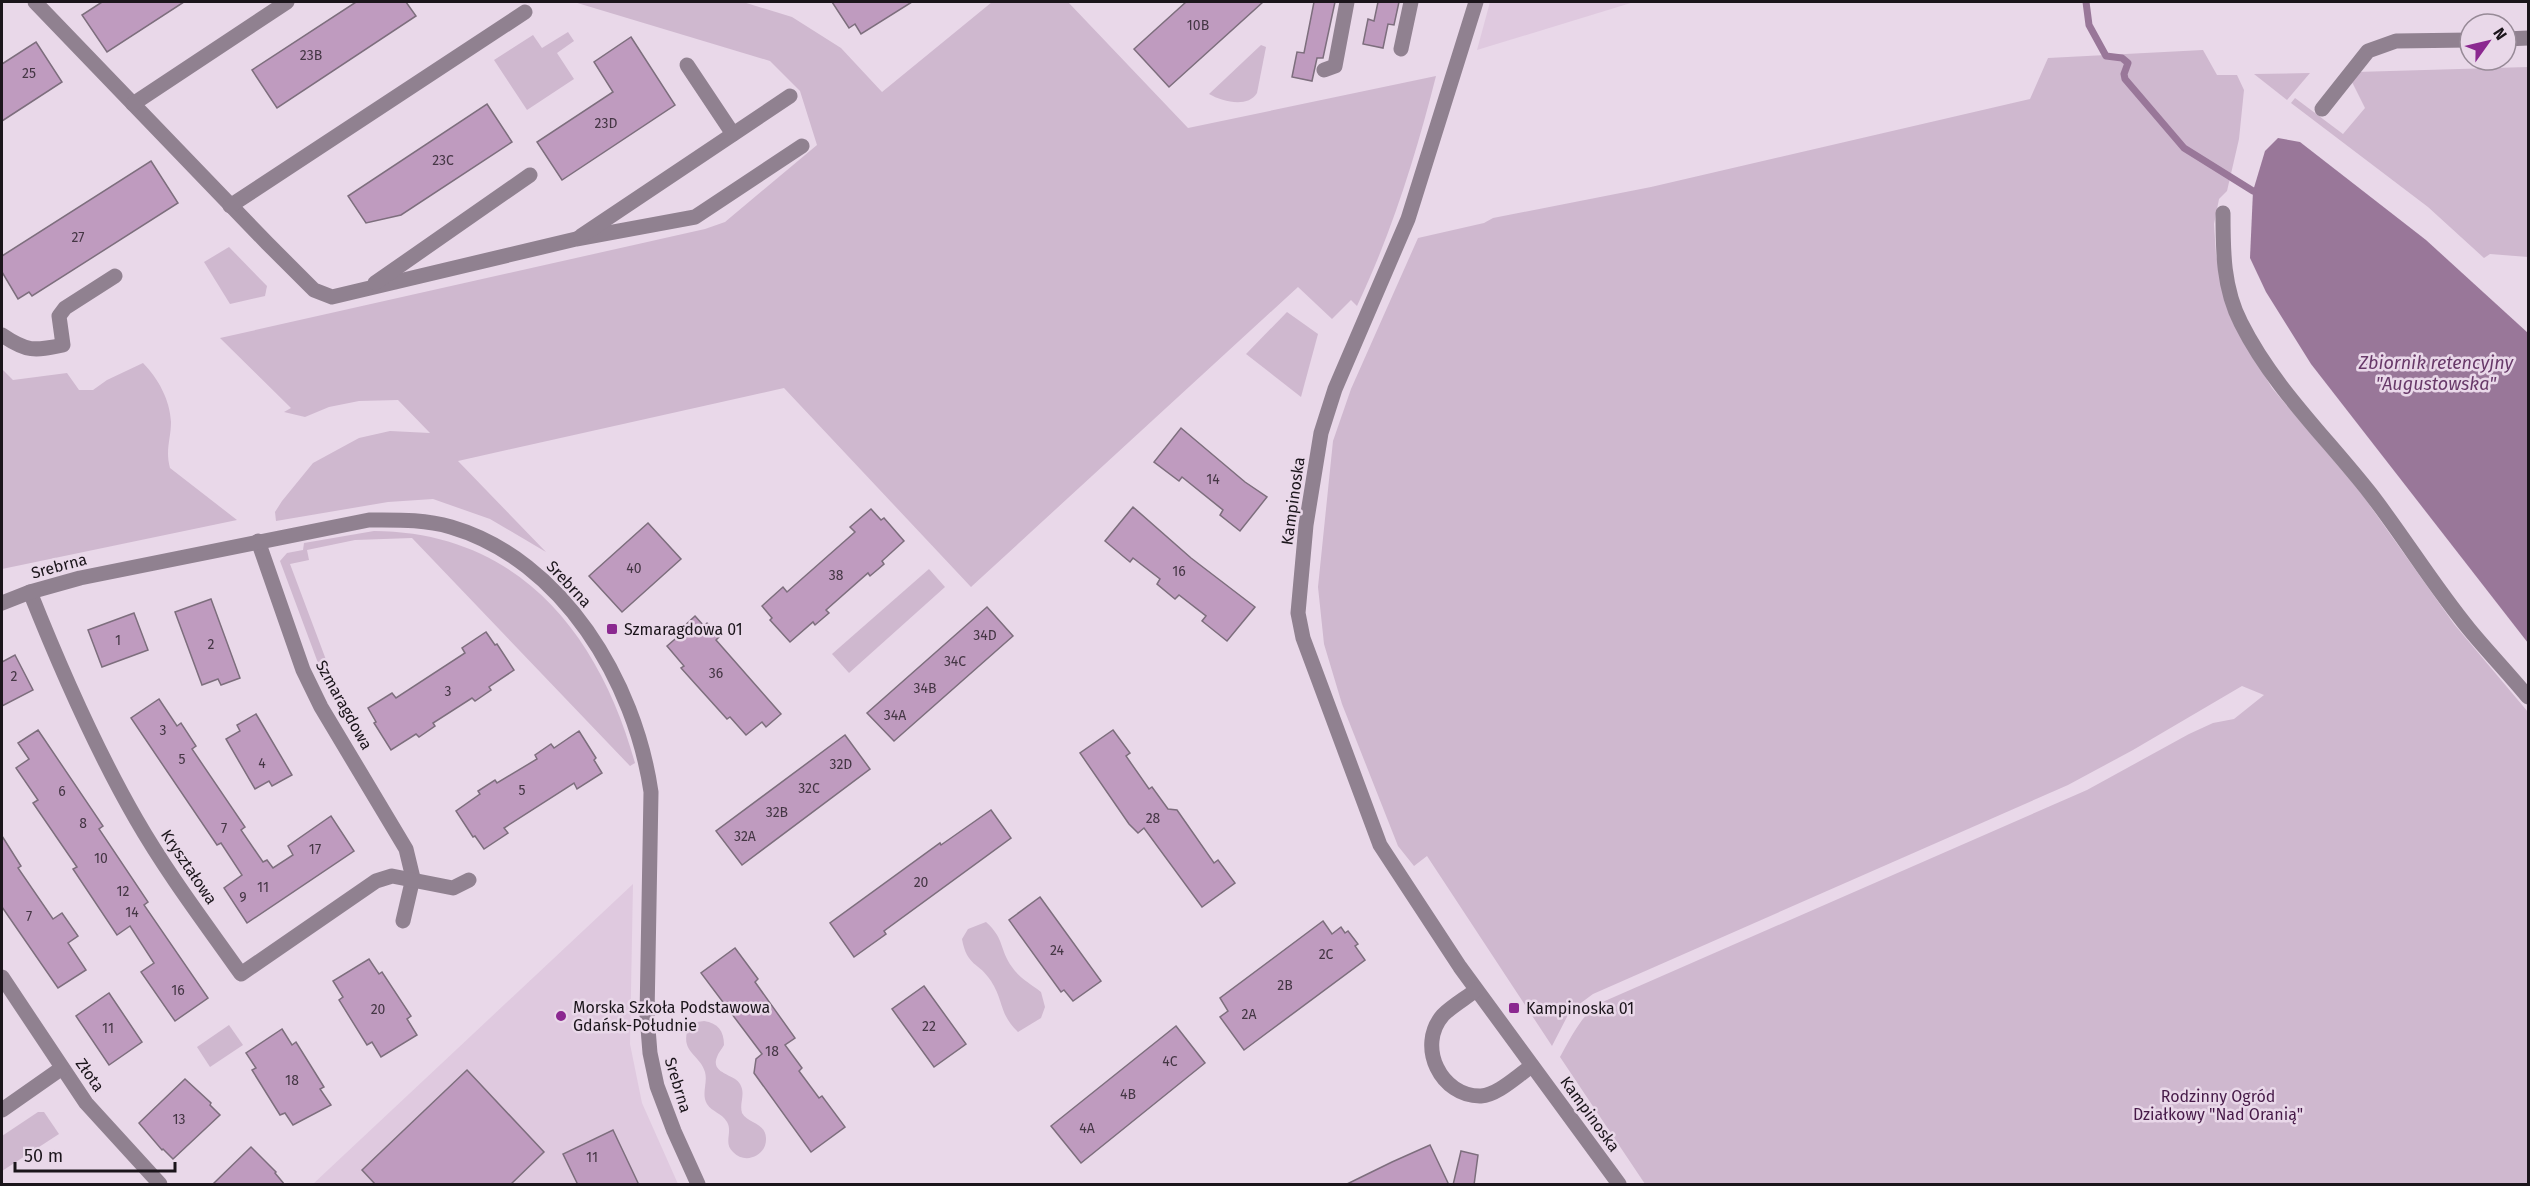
<svg xmlns="http://www.w3.org/2000/svg" width="2530" height="1186" viewBox="0 0 2530 1186" font-family="'Fira Sans',sans-serif">
<rect width="100%" height="100%" fill="#e9d8e9"/>
<g fill="#dfc9df">
<path d="M1490 2H1634L1477 50Z"/>
<path d="M633 884 630 1044 642 1103 678 1184H313Z"/>
</g>
<g fill="#cfb8cf">
<path d="M574 2H743L792 17 841 48 882 92 992 2H1068L1188 128 1436 76C1416 155 1392 232 1357 306L1351 300 1332 319 1298 287 971 587 784 388 458 461 546 552 490 519 433 499 388 502 276 521 275 512 282 501 313 463 359 438 390 431 430 433 398 400 359 401 329 407 305 417 284 412 291 408 220 338 705 229 725 222 817 145 800 91 770 61Z"/>
<path d="M568 32 574 41 557 53 574 79 527 110 494 60 533 35 542 48Z"/>
<path d="M1261 45 1266 47 1257 93C1248 108 1223 102 1209 94Z"/>
<path d="M2203 50 2217 75H2237L2244 90 2239 139 2227 191 2219 199 2214 224 2216 255 2233 323 2272 388 2361 493 2454 624 2528 712V1184H1645L1560 1057C1571 1037 1580 1018 1598 1004L2087 790 2189 734 2213 723 2234 719 2264 695 2242 686 2133 750 2068 785 1593 994 1570 1011 1552 1046 1427 856 1414 866 1398 846 1342 704 1324 644 1318 587 1333 441 1351 389 1418 238 1484 223 1493 218 1651 187 2030 99 2048 58Z"/>
<path d="M2528 67V257L2490 254 2484 258 2428 207 2291 103 2295 98 2343 134 2365 108 2350 78 2356 72Z"/>
<path d="M2310 73 2287 100 2254 74Z"/>
<path d="M229 247 267 286 265 296 230 304 204 262Z"/>
<path d="M1287 312 1318 334 1301 397 1246 354Z"/>
<path d="M143 363C158 378 170 400 171 422 171 439 165 450 170 468L237 520 2 569V369L13 380 67 373 79 390H93L107 380Z"/>
<path d="M374 531C518 532 599 633 635 763L630 766 412 538 355 540 307 550 309 560 290 564 334 681 328 682 324 679 280 561 287 553 303 550 304 543Z"/>
<path d="M929 569 945 587 849 673 832 654Z"/>
<path d="M986 922C1005 939 999 949 1012 967 1019 978 1031 984 1041 992L1045 1007 1041 1018 1018 1032C999 1014 1004 1001 991 981 979 962 967 967 962 939L968 929Z"/>
<path d="M704 1021C718 1023 724 1031 724 1045 722 1049 718 1053 717 1057 710 1074 735 1074 740 1084 746 1094 739 1103 742 1113 748 1124 765 1122 766 1138 767 1156 745 1165 733 1152 723 1143 733 1132 727 1122 722 1113 712 1112 707 1104 701 1094 708 1083 705 1072 700 1055 682 1053 687 1032L697 1022Z"/>
<path d="M229 1025 243 1045 210 1067 197 1047Z"/>
<path d="M38 1112H44L59 1134 2 1171V1136Z"/>
</g>
<path fill="#979" d="M2278 138 2300 142 2426 240 2528 333V643L2311 364 2266 292 2250 258 2253 191 2265 151Z"/>
<g fill="none" stroke-linecap="round" stroke-linejoin="round">
<path stroke="#979" stroke-width="7" d="M2086 2 2089 25 2106 56 2122 58 2128 63 2124 74 2125 79 2184 148 2253 191"/>
</g>
<g fill="#bf9bbf" stroke="#7d6e7d" stroke-width="1.5">
<path d="M102 2H184L107 52 82 15Z"/>
<path d="M356 2H406L416 16 277 108 252 70Z"/>
<path d="M832 2H912L861 34 855 24 849 28Z"/>
<path d="M1186 2H1263L1169 87 1134 49Z"/>
<path d="M1314 2H1335L1323 58H1317L1312 81 1292 77 1297 52 1304 53Z"/>
<path d="M1378 2H1399L1394 25 1388 24 1383 48 1363 44 1368 19 1374 21Z"/>
<path d="M631 37 675 105 562 180 537 142 613 92 594 62Z"/>
<path d="M36 42 62 82 2 121V64Z"/>
<path d="M487 104 512 142 401 215 366 223 348 196Z"/>
<path d="M151 161 178 203 32 296 29 292 18 299 2 272V256Z"/>
<path d="M1181 428 1245 482 1267 497 1240 531 1220 515 1223 510 1182 477 1179 481 1154 462Z"/>
<path d="M1133 507 1191 558 1255 607 1227 641 1202 621 1206 616 1179 595 1175 599 1157 584 1160 579 1133 558 1130 562 1105 541Z"/>
<path d="M871 509 881 520 884 518 904 541 882 561 884 564 870 576 868 573 826 610 829 613 815 625 813 622 790 642 770 620 772 618 762 606 783 587 787 592 855 532 850 527Z"/>
<path d="M648 523 681 559 622 612 589 576Z"/>
<path d="M211 599 240 678 221 685 218 679 202 685 175 612Z"/>
<path d="M987 607 1013 636 894 741 867 713Z"/>
<path d="M134 613 148 650 102 667 88 630Z"/>
<path d="M695 616 704 626 707 623 719 637 716 640 781 714 766 727 762 722 746 735 730 717 727 719 690 678 681 668 684 666 667 646 682 633 679 631Z"/>
<path d="M486 632 495 645 497 644 514 670 489 687 491 690 475 701 472 698 433 723 435 726 419 737 416 734 391 750 374 723 376 722 368 708 392 693 396 698 465 653 462 648Z"/>
<path d="M15 655 33 690 2 706V662Z"/>
<path d="M159 699 177 726 181 723 196 746 192 749 245 827 241 830 263 862 267 860 273 868 293 855 288 846 331 816 354 851 247 923 224 888 242 875 221 843 217 845 131 718Z"/>
<path d="M256 714 292 775 272 786 269 781 255 789 226 739 240 731 237 725Z"/>
<path d="M38 730 103 826 99 829 148 902 144 905 208 998 175 1021 141 972 154 963 130 926 117 935 73 869 77 867 33 803 38 800 16 768 29 759 18 743Z"/>
<path d="M1113 730 1130 753 1126 756 1149 789 1152 787 1168 809 1177 810 1214 863 1218 860 1235 883 1202 907 1144 828 1138 833 1129 824 1080 753Z"/>
<path d="M579 731 596 758 594 760 602 773 577 789 574 783 504 828 508 833 484 849 475 836 473 837 456 811 480 794 478 791 495 780 497 783 537 759 535 755 551 744 554 748Z"/>
<path d="M845 735 870 769 742 865 716 831Z"/>
<path d="M991 810 1011 838 884 931 886 934 854 957 830 923 940 843 941 845Z"/>
<path d="M2 836 21 866 18 868 53 919 62 913 78 936 68 943 86 970 58 988 2 907Z"/>
<path d="M1040 897 1101 981 1073 1001 1064 990 1061 992 1009 920Z"/>
<path d="M1323 921 1332 934 1341 927 1345 933 1348 931 1358 944 1355 946 1365 960 1244 1050 1220 1017 1228 1011 1220 998Z"/>
<path d="M735 948 758 979 755 982 795 1038 785 1045 802 1068 799 1071 819 1098 822 1096 845 1127 811 1152 754 1073 756 1059 762 1054 701 973Z"/>
<path d="M369 959 379 974 382 972 411 1016 407 1019 417 1035 381 1057 372 1042 367 1045 339 1000 343 997 333 981Z"/>
<path d="M924 986 966 1044 934 1067 892 1009Z"/>
<path d="M109 993 142 1042 109 1065 76 1016Z"/>
<path d="M1176 1026 1205 1063 1081 1163 1051 1126Z"/>
<path d="M282 1029 292 1045 296 1042 314 1071 324 1087 320 1089 331 1105 293 1125 285 1113 280 1115 252 1070 256 1068 246 1053Z"/>
<path d="M467 1070 544 1152 510 1185H376L362 1170Z"/>
<path d="M185 1079 211 1103 210 1105 220 1115 173 1159 163 1149 162 1150 139 1123Z"/>
<path d="M613 1130 639 1185H578L563 1154Z"/>
<path d="M1430 1145 1449 1185H1345L1392 1162Z"/>
<path d="M251 1147 276 1172 275 1173 285 1185H212Z"/>
<path d="M1461 1151 1478 1155 1474 1185H1453Z"/>
</g>
<g fill="none" stroke-linecap="round" stroke-linejoin="round">
<g stroke="#908190" stroke-width="15">
<path d="M35 2 267 243 314 290 332 297 576 239 695 217 802 146"/>
<path d="M1476 2 1408 219 1335 389 1321 433 1306 525 1298 613 1303 638 1380 845 1460 967 1619 1184"/>
<path d="M2506 39 2528 38"/>
<path d="M1401 49 1411 2"/>
<path d="M687 65 733 134"/>
<path d="M1324 70 1335 66 1347 2"/>
<path d="M133 104 287 2"/>
<path d="M2322 109 2368 51 2396 41 2470 40"/>
<path d="M230 206 525 12"/>
<path d="M2223 213C2223 251 2223 288 2241 323 2273 387 2326 437 2370 493 2404 537 2433 585 2469 629 2488 652 2509 674 2528 697"/>
<path d="M581 236 790 96"/>
<path d="M375 283 530 175"/>
<path d="M2 335C27 352 34 351 63 345L59 316 65 308 115 276"/>
<path d="M258 541 303 670 321 707 406 849 413 878 403 921"/>
<path d="M30 592C61 670 94 746 136 819 167 873 205 923 241 974L376 881 392 876 453 888 469 880"/>
<path d="M2 603 30 592 80 578 369 520C397 520 424 519 451 527 563 560 635 682 651 792L647 1016 650 1053 657 1086 674 1131 698 1184"/>
<path d="M2 977 86 1103 160 1184"/>
<path d="M1476 990C1466 998 1452 1006 1443 1015 1416 1046 1441 1097 1481 1096 1498 1095 1518 1075 1532 1066"/>
<path d="M2 1110 62 1068"/>
</g>
</g>
<g fill="#8b2890" stroke="#e9d8e9" stroke-width="2">
<rect x="606" y="623" width="12" height="12" rx="3"/>
<rect x="1508" y="1002" width="12" height="12" rx="3"/>
<circle cx="561" cy="1016" r="6"/>
</g>
<g text-anchor="middle" dominant-baseline="central" stroke-width="5" stroke-linejoin="round" paint-order="stroke">
<g font-size="14" fill="#443644">
<text x="1198" y="25">10B</text>
<text x="311" y="55">23B</text>
<text x="29" y="73">25</text>
<text x="606" y="123">23D</text>
<text x="443" y="160">23C</text>
<text x="78" y="237">27</text>
<text x="1213" y="479">14</text>
<text x="634" y="568">40</text>
<text x="1179" y="571">16</text>
<text x="836" y="575">38</text>
<text x="985" y="635">34D</text>
<text x="118" y="640">1</text>
<text x="211" y="644">2</text>
<text x="955" y="661">34C</text>
<text x="716" y="673">36</text>
<text x="14" y="676">2</text>
<text x="925" y="688">34B</text>
<text x="448" y="691">3</text>
<text x="895" y="715">34A</text>
<text x="163" y="730">3</text>
<text x="182" y="759">5</text>
<text x="262" y="763">4</text>
<text x="841" y="764">32D</text>
<text x="809" y="788">32C</text>
<text x="522" y="790">5</text>
<text x="62" y="791">6</text>
<text x="777" y="812">32B</text>
<text x="1153" y="818">28</text>
<text x="83" y="823">8</text>
<text x="224" y="828">7</text>
<text x="745" y="836">32A</text>
<text x="315" y="849">17</text>
<text x="101" y="858">10</text>
<text x="921" y="882">20</text>
<text x="263" y="887">11</text>
<text x="123" y="891">12</text>
<text x="243" y="897">9</text>
<text x="132" y="912">14</text>
<text x="29" y="916">7</text>
<text x="1057" y="950">24</text>
<text x="1326" y="954">2C</text>
<text x="1285" y="985">2B</text>
<text x="178" y="990">16</text>
<text x="378" y="1009">20</text>
<text x="1249" y="1014">2A</text>
<text x="929" y="1026">22</text>
<text x="108" y="1028">11</text>
<text x="772" y="1051">18</text>
<text x="1170" y="1061">4C</text>
<text x="292" y="1080">18</text>
<text x="1128" y="1094">4B</text>
<text x="179" y="1119">13</text>
<text x="1087" y="1128">4A</text>
<text x="592" y="1157">11</text>
</g>
<g font-size="16" fill="#1b151b" stroke="#e9d8e9">
<text transform="translate(1293 501) rotate(-82)">Kampinoska</text>
<text transform="translate(59 566) rotate(-15)">Srebrna</text>
<text transform="translate(569 584) rotate(47)">Srebrna</text>
<text transform="translate(344 705) rotate(61)">Szmaragdowa</text>
<text transform="translate(189 867) rotate(56)">Kryształowa</text>
<text transform="translate(90 1075) rotate(55)">Złota</text>
<text transform="translate(678 1085) rotate(73)">Srebrna</text>
<text transform="translate(1590 1114) rotate(54)">Kampinoska</text>
</g>
<g font-size="16" fill="#1b151b" stroke="#e9d8e9" text-anchor="start">
<text x="624" y="629">Szmaragdowa 01</text>
<text x="573" y="1007">Morska Szkoła Podstawowa<tspan x="573" dy="18">Gdańsk-Południe</tspan></text>
<text x="1526" y="1008">Kampinoska 01</text>
</g>
<g font-size="16" fill="#461a48" stroke="#e9d8e9">
<text x="2218" y="1096">Rodzinny Ogród<tspan x="2218" dy="18">Działkowy "Nad Oranią"</tspan></text>
</g>
<g font-size="18" font-style="italic" fill="#683969" stroke="#e9d8e9">
<text x="2436" y="363">Zbiornik retencyjny<tspan x="2436" dy="21">"Augustowska"</tspan></text>
</g>
</g>
<rect width="2530" height="1186" fill="none" stroke="#1b151b" stroke-width="6"/>
<g transform="translate(2488 42) rotate(56)"><circle r="28" fill="#e9d8e9" stroke="#978a97" stroke-width="1.5"/>
<path d="M0-4.5L10 22L0 15L-10 22Z" fill="#8b2890"/>
<text y="-9" font-size="16" font-weight="bold" text-anchor="middle" fill="#1b151b">N</text>
</g>
<path d="M15 1162v9h160v-9" fill="none" stroke="#1b151b" stroke-width="3"/>
<text x="24" y="1162" font-size="18" fill="#1b151b" stroke="#e9d8e9" stroke-width="4.5" paint-order="stroke">50 m</text>
</svg>
